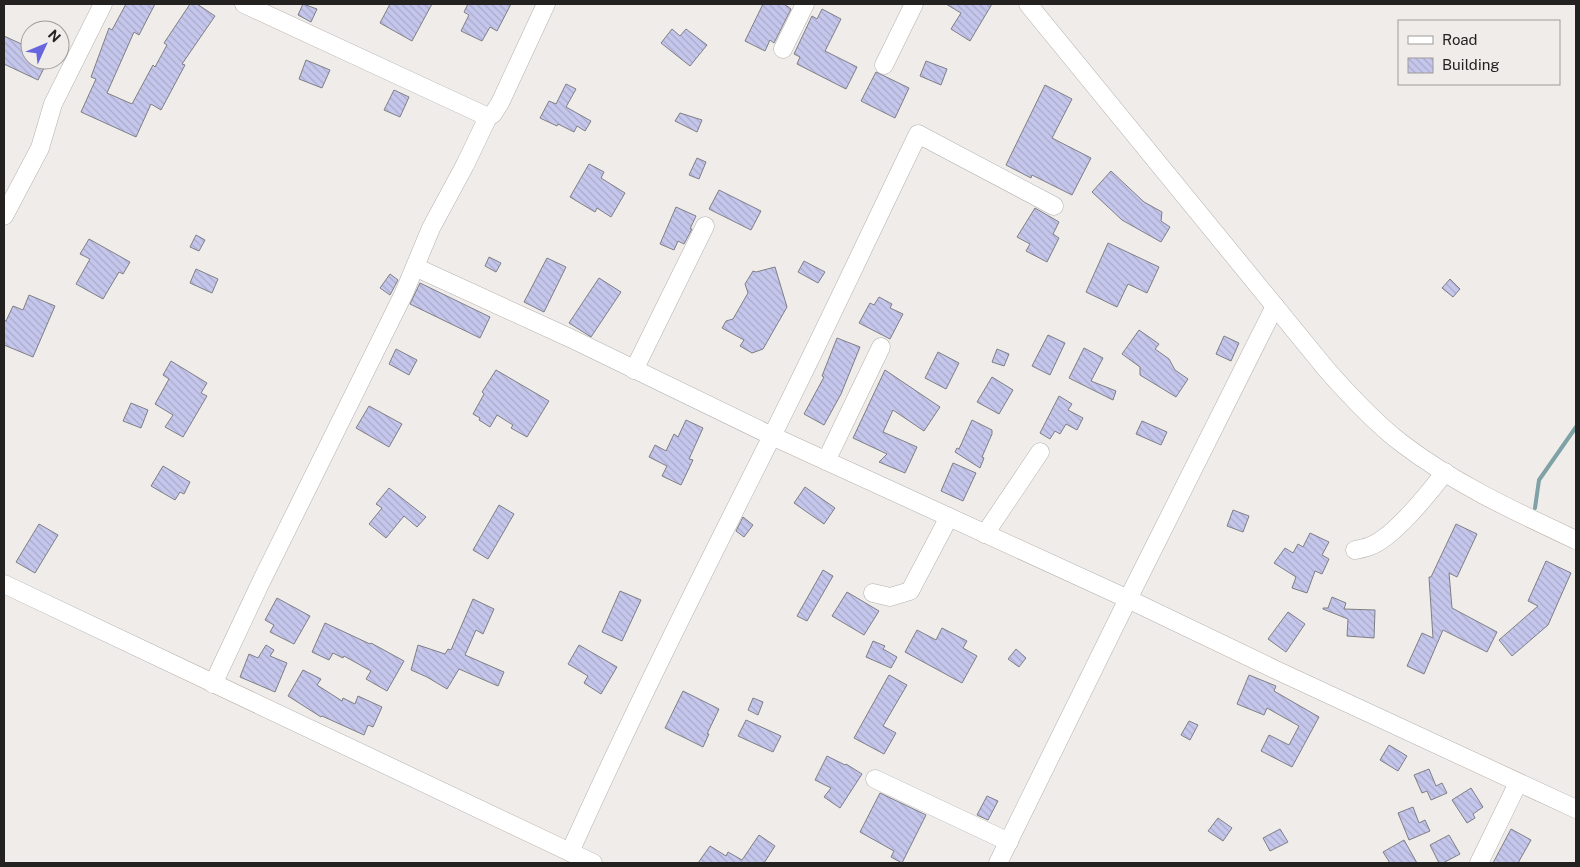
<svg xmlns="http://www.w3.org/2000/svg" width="1580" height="867" viewBox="0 0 1580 867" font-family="'Public Sans',sans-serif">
<defs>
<pattern id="building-back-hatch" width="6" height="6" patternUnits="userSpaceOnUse" patternTransform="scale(1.25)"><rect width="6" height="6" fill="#c5c6ec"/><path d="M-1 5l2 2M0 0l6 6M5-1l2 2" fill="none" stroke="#a9aaca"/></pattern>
</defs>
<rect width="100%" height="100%" fill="#f0ece9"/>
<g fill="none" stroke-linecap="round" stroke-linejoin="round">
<path stroke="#7ea2a5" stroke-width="4" d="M1535 508 1539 480 1576 427"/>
</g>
<g fill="url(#building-back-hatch)" stroke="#7e7f83">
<path d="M126 4H155L139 35 134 32 107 93 132 104 153 65 155 67 167 45 164 43 190 4H197L215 16 182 64 185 65 161 110 151 104 136 137 81 112 96 79 91 77 109 28 112 30Z"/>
<path d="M303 4 317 9 311 22 298 15Z"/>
<path d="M390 4H432L412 41 380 23Z"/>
<path d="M468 4H511L497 31 490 27 482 41 461 31 469 15 464 12Z"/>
<path d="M763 4H784L791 9 774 43 770 40 765 51 745 41Z"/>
<path d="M946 4H992L970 41 951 29 961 13Z"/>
<path d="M822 9 841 19 825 51 857 67 846 89 797 64 800 57 794 54 812 16 817 19Z"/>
<path d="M672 29 680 36 686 29 707 45 690 66 661 43Z"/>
<path d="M4 36 30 48V60H48L38 80 4 64Z"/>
<path d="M306 60 330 70 322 88 299 79Z"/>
<path d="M926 61 947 69 941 85 920 76Z"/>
<path d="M876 72 909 88 895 118 861 101Z"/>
<path d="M566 84 576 89 566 107 591 121 585 131 577 126 574 132 558 124 557 126 540 118 549 101 556 104Z"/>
<path d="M1045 85 1072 99 1052 138 1091 158 1072 195 1032 175 1031 178 1006 165Z"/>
<path d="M394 90 409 97 400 117 384 110Z"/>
<path d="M680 113 702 120 697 132 675 121Z"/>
<path d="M697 158 706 162 699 179 689 175Z"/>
<path d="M589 164 604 172 601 178 625 193 611 217 597 208 595 212 570 197Z"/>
<path d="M1111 171 1144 202 1162 212 1161 221 1170 227 1161 242 1122 220 1092 192Z"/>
<path d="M719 190 761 211 751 230 709 209Z"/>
<path d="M676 207 696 216 690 229H692L684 244 678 241 674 250 660 244Z"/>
<path d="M1035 208 1059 222 1053 234 1059 238 1047 262 1026 251 1030 244 1017 237Z"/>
<path d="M196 235 205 240 199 251 190 247Z"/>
<path d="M89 239 130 262 123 274 119 272 103 299 76 284 90 259 80 254Z"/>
<path d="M1108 243 1159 267 1147 293 1128 284 1117 307 1086 292Z"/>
<path d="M489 257 501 263 496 272 485 266Z"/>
<path d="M547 258 566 267 544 312 524 302Z"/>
<path d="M804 261 825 272 818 283 798 272Z"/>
<path d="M775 267 787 307 763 349 752 353 740 346 744 340 722 328 726 321 733 319 748 293 745 284 753 271 756 272Z"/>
<path d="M196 269 218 279 212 293 190 283Z"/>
<path d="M390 274 398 280 390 295 380 288Z"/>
<path d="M599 278 621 292 591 337 569 323Z"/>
<path d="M1450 279 1460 289 1453 297 1442 288Z"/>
<path d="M420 283 490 317 480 338 410 304Z"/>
<path d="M29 295 55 306 33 357 4 345V320L6 321 13 306 23 310Z"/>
<path d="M879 297 892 304 890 308 903 314 890 339 859 323 870 303 874 305Z"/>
<path d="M1139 330 1159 344 1155 349 1169 359 1175 370 1188 379 1176 397 1140 375V367L1122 354Z"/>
<path d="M1048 335 1065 343 1050 375 1032 366Z"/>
<path d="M1224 336 1239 343 1231 361 1216 354Z"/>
<path d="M837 338 860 347 841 394 824 425 804 414 824 377 822 376Z"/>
<path d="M1084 348 1103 358 1091 381 1116 391 1113 400 1069 378Z"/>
<path d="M396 349 417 360 409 375 389 364Z"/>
<path d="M997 349 1009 354 1004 366 992 362Z"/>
<path d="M938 352 959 363 946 389 925 378Z"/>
<path d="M171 361 207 383 201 393 207 396 183 437 165 427 173 415 155 404 169 379 163 375Z"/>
<path d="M496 370 549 401 527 437 511 428 513 425 497 415 490 427 479 420 480 418 473 414 484 394 482 392Z"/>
<path d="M885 370 940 407 924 431 893 410 883 432 917 447 905 473 879 462 887 454 853 438Z"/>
<path d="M992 377 1013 390 999 414 977 402Z"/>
<path d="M1059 396 1072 404 1068 410 1083 418 1077 430 1066 424 1060 434 1055 431 1050 439 1040 433Z"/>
<path d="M131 403 148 410 141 428 123 421Z"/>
<path d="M369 406 402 424 389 447 356 428Z"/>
<path d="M686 420 703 428 689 459 693 460 681 485 662 476 667 466 649 457 655 445 666 451 674 434 678 437Z"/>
<path d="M972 420 992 430V434L982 457 984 458 980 468 955 452 957 448 959 449Z"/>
<path d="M1142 421 1167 432 1161 445 1136 434Z"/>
<path d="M953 463 976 473 963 501 941 491Z"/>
<path d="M163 466 190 482 184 494 180 492 175 500 151 486Z"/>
<path d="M805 487 835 508 824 524 794 503Z"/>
<path d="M389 488 426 517 417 527 404 516 386 538 369 524 382 508 376 504Z"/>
<path d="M499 505 514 514 488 559 473 550Z"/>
<path d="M1233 510 1249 516 1243 532 1227 526Z"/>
<path d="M743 517 753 525 744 537 736 531Z"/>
<path d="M39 524 58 535 35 573 16 562Z"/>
<path d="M1456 524 1477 534 1457 577 1449 573 1452 608 1497 632 1487 652 1443 630 1424 674 1407 666 1422 633 1433 638 1429 577H1431Z"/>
<path d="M1310 533 1329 542 1322 555 1329 559 1322 574 1315 571 1307 593 1292 588 1296 577 1274 563 1285 548 1293 553 1298 544 1303 547Z"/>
<path d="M1546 561 1571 573 1548 625 1512 656 1499 640 1538 606 1528 601Z"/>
<path d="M823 570 833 576 807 621 797 616Z"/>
<path d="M620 591 641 600 622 641 602 632Z"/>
<path d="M847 592 879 611 864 635 832 616Z"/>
<path d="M1332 597 1346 603 1344 609 1375 610 1374 638 1347 636 1348 619 1323 609V608H1328Z"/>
<path d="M277 598 310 616 294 644 270 632 274 625 265 620Z"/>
<path d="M473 599 494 609 483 634 476 630 465 655 504 672 498 686 459 669 447 689 427 677 411 670 418 645 445 654 448 649 451 650Z"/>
<path d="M1288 612 1305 624 1286 652 1268 639Z"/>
<path d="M325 623 370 644 371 643 404 661 387 691 366 679 371 671 344 656 343 658 333 653 329 660 312 652Z"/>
<path d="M942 628 967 641 963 648 977 656 962 683 905 652 917 630 936 640Z"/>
<path d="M873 641 885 646 883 649 897 657 891 668 866 657Z"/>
<path d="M266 645 274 650 270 656 287 663 275 692 240 677 249 654 258 658Z"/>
<path d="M579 645 617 667 601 694 584 683 588 676 568 664Z"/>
<path d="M1016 649 1026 658 1019 667 1008 659Z"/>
<path d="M303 670 321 679 317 685 342 701 343 698 355 704 358 696 382 707 373 727 368 725 364 735 322 716 321 717 288 696Z"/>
<path d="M889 675 907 685 883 726 896 733 884 754 854 738Z"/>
<path d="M1249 675 1276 686 1274 691 1319 717 1292 767 1261 751 1269 735 1289 745 1299 726 1267 708 1264 715 1237 704Z"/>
<path d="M683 691 719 709 707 734H709L703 747 665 728Z"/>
<path d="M753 698 763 702 758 715 748 710Z"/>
<path d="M746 720 781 736 773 752 738 736Z"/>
<path d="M1189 721 1198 725 1190 740 1181 735Z"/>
<path d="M1389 745 1407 756 1398 771 1380 760Z"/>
<path d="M827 756 845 765 846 764 862 774 840 808 824 797 831 788 815 780Z"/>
<path d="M1429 769 1436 786 1442 783 1447 793 1431 800 1427 791 1422 793 1414 775Z"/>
<path d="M1471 788 1483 807 1473 814 1475 818 1467 823 1452 800Z"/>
<path d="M880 793 926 815 902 863 891 857 894 851 860 832Z"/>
<path d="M987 796 998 801 988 820 977 815Z"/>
<path d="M1413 807 1419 823 1425 820 1430 831 1409 840 1398 813Z"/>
<path d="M1218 818 1232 828 1223 841 1208 831Z"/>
<path d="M1280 829 1288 842 1270 851 1263 838Z"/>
<path d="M1511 829 1531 840 1518 863H1493Z"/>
<path d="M759 835 775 846 764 863H698L710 846 726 856 728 852 742 860Z"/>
<path d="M1449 835 1460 854 1443 863H1439L1430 845Z"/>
<path d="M1404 840 1417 863H1390L1383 852Z"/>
</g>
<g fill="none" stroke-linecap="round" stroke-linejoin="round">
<g stroke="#b4b0ae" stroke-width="19">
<g id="minor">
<path d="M244 4 488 117"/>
<path d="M1028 4 1327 370C1350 396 1373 421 1400 442 1453 483 1516 512 1576 540"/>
<path d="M783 49 805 4"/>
<path d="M884 65 914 4"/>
<path d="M4 216 40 148 53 104 103 4"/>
<path d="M415 267 570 338 772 436 1128 599 1276 670 1576 809"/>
<path d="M634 370 705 226"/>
<path d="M826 461 881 347"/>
<path d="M985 534 1040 452"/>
<path d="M1355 550C1360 549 1366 548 1370 546 1393 538 1430 492 1445 472"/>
<path d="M4 584 593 863"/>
<path d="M873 593 890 597 910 591 949 517"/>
<path d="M213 684 260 584 404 293 431 228 465 165 488 117 493 114 500 103 546 4"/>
<path d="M875 779 1009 842"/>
<path d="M570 852C633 712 702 575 771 438 822 337 869 235 918 134L1054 206"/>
<path d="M998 863 1128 599 1275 306"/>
<path d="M1479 863 1518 783"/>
</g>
</g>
<use href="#minor" stroke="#fff" stroke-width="18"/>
</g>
<rect width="1580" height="867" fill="none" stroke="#242221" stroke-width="10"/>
<rect x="1398" y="20" width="162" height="65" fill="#f0ece9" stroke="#9e9b99"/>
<rect x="1408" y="36" width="25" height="8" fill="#ffffff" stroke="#9e9b99"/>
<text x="1442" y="45" font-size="15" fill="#242221">Road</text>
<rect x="1408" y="58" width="25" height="15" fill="url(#building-back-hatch)" stroke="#9e9b99"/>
<text x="1442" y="70" font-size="15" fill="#242221">Building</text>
<g transform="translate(45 45) rotate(46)"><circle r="24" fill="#f0ece9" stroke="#9e9b99"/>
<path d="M0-4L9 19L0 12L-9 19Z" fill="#6766df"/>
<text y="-8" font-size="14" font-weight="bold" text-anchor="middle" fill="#242221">N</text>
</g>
</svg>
